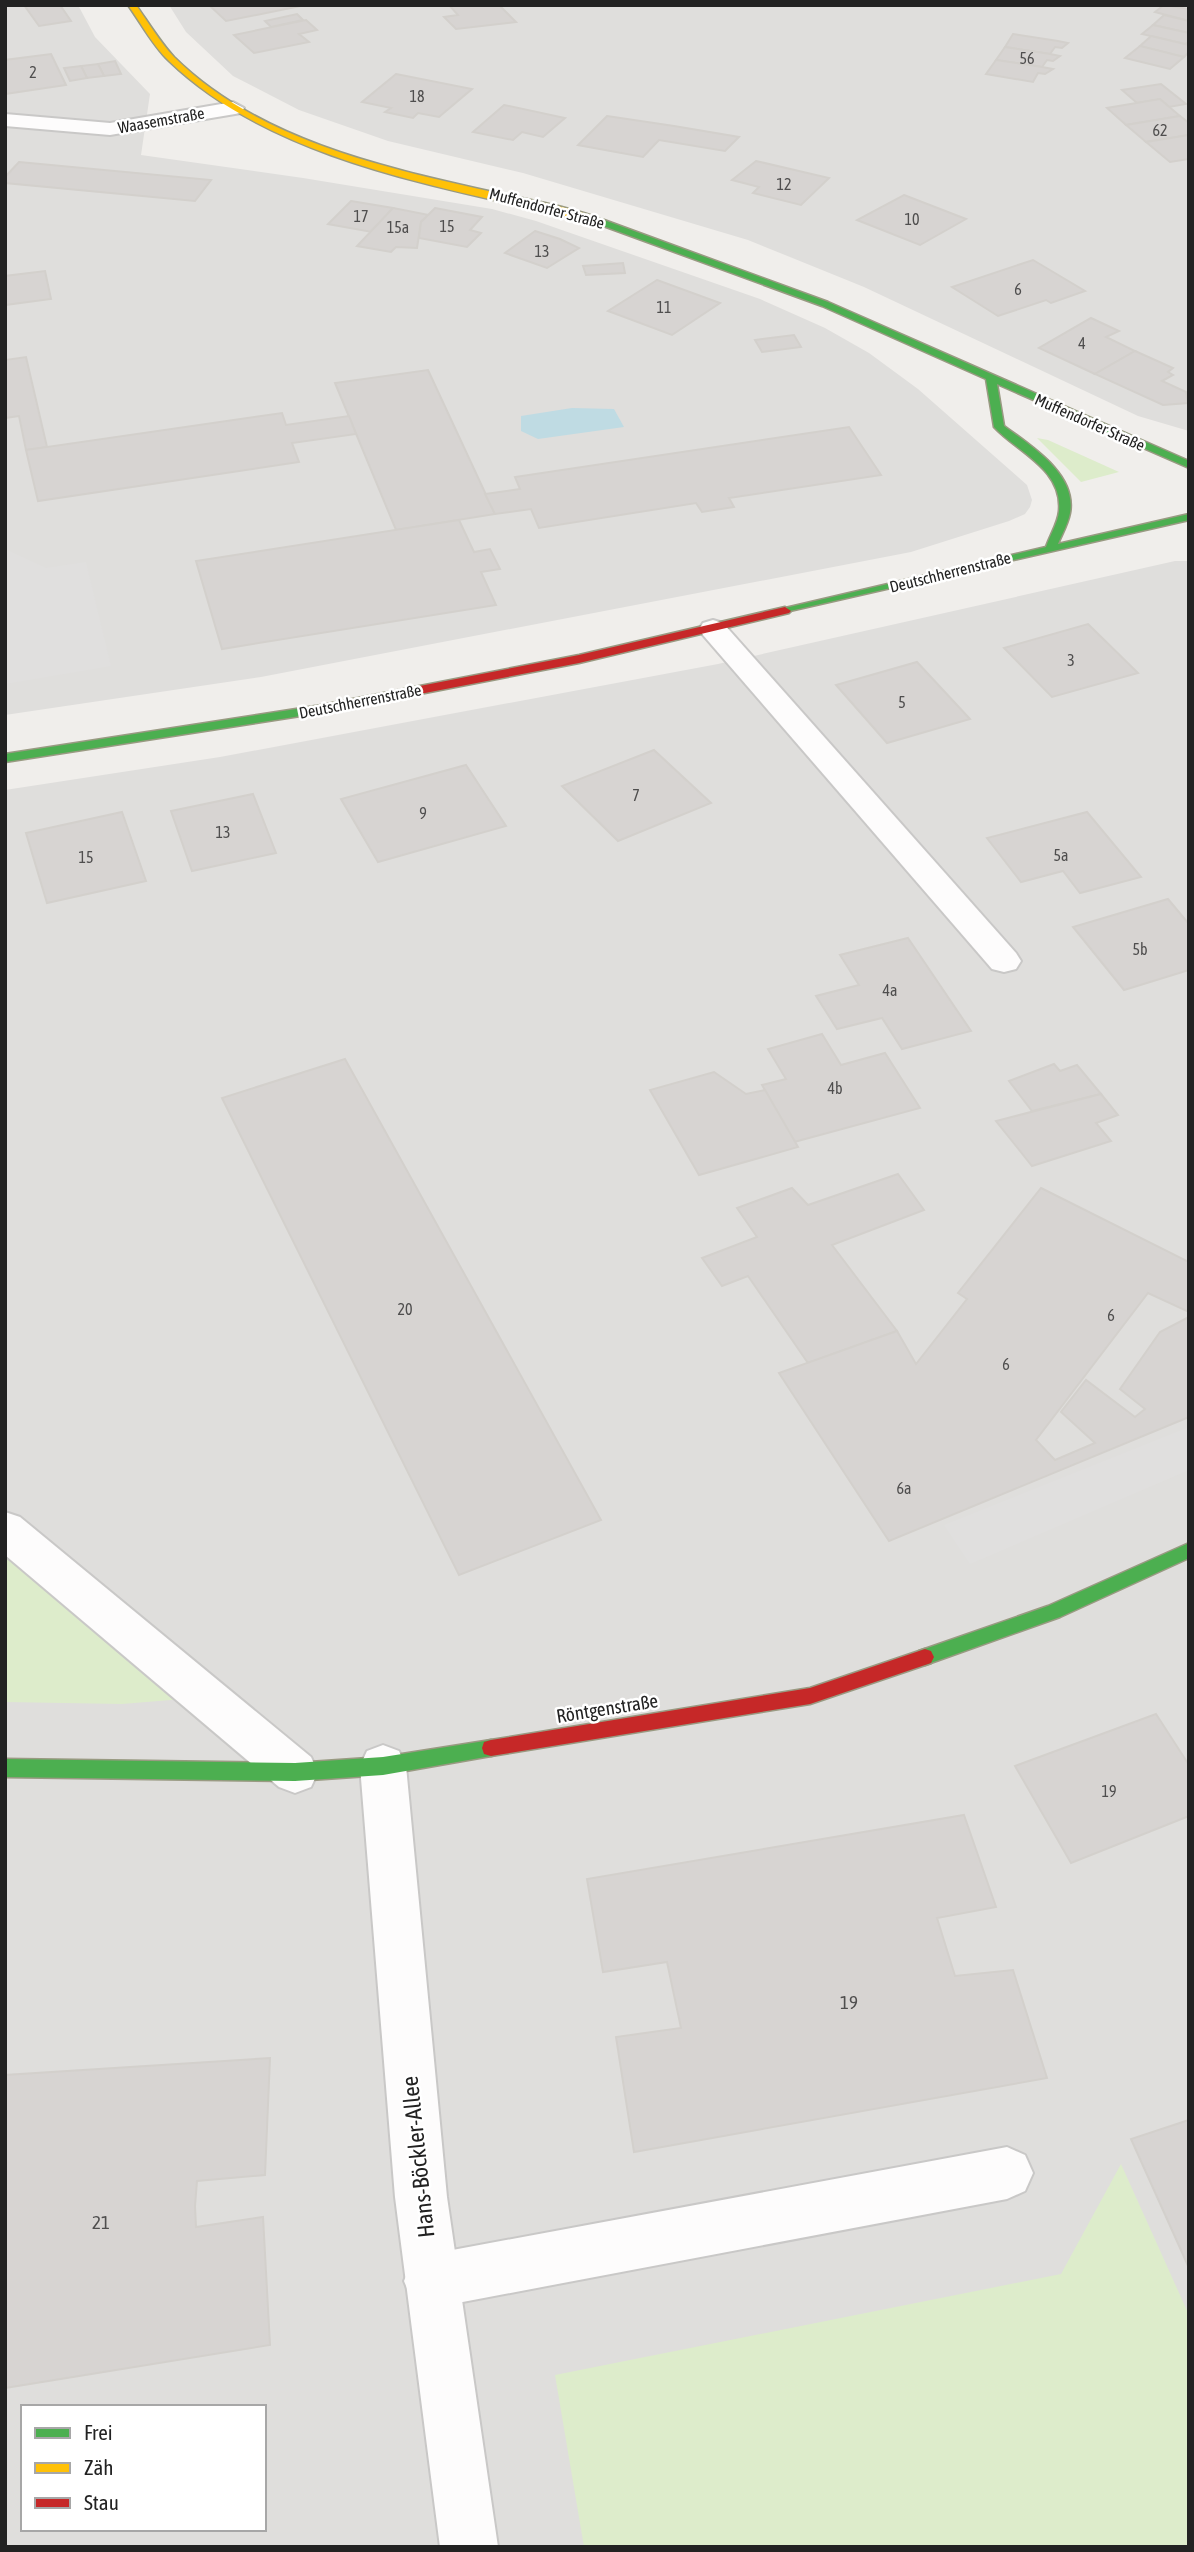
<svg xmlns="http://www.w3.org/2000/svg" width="1194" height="2552" viewBox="0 0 1194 2552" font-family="'Asap Condensed',sans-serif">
<rect width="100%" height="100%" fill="#f0eeeb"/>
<g fill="#dfdedc" fill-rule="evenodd">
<path d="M5 5H78L95 37 150 94 141 155 303 178 492 209 536 221 760 299 825 328 869 353 918 389 1027 485 1032 500 1030 507 1025 514 1009 521 911 552 261 677 5 715Z"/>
<path d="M169 5H1189V431L1138 416 864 287 748 240 523 173 388 141 299 110 233 76 186 32Z"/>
<path d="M1175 561H1189V2547H5V790L220 757 718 664ZM23 2407H264V2529H23Z"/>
</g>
<g fill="#ddeccb">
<path d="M1037 438 1048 440 1119 472 1081 482Z"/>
<path d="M5 1557 183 1699 122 1704 5 1702Z"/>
<path d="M1121 2164 1189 2315V2547H584L555 2375 1061 2274Z"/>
</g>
<g fill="#e0dfde">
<path d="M5 549 46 568 86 562 111 666 5 684Z"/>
<path d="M1189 1427V1470L970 1564 944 1525Z"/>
</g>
<path fill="#bfdbe3" d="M572 408 614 409 624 427 538 439 521 431V416Z"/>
<g fill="#d7d4d2" stroke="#d3d0cc" stroke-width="2">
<path d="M24 5H60L71 21 39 26Z"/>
<path d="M209 5H300L301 6 226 21Z"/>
<path d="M449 5H499L516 22 456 29 444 17 458 15Z"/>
<path d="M1164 5 1189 9V21L1155 12Z"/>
<path d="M297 14 303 20 271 27 265 21Z"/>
<path d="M1164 15 1189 21V33L1153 25Z"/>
<path d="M306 20 317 30 299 34 309 42 254 53 234 35Z"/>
<path d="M1153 25 1189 33V42L1185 44 1142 34Z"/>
<path d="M1013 34 1058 41 1068 43 1062 48 1055 47 1050 54 1005 47Z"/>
<path d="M1151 36 1189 45V52L1184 57 1140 46Z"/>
<path d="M1140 46 1184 57 1170 69 1125 58Z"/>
<path d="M1005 47 1050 54 1060 56 1053 61 1047 60 1042 67 996 60Z"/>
<path d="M51 54 66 85 5 94V60Z"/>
<path d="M996 60 1042 67 1053 69 1045 74 1038 73 1033 82 986 74Z"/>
<path d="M115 61 121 74 104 76 98 64Z"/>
<path d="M98 64 104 76 87 78 81 66Z"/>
<path d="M81 66 87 78 70 81 64 68Z"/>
<path d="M396 74 472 89 439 117 418 113 413 118 385 112 391 108 362 102Z"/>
<path d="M1161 84 1186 104 1169 107 1160 99 1137 103 1122 90Z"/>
<path d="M1160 99 1180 116 1126 125 1107 108Z"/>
<path d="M504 105 565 118 543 137 522 132 513 140 473 132Z"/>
<path d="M607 116 674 126 739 137 725 151 659 140 643 157 578 145Z"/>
<path d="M1180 116 1189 123V135L1146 142 1126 125Z"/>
<path d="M1189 135V159L1170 162 1146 142Z"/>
<path d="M756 161 829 178 801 205 753 193 759 187 732 180Z"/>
<path d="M19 162 211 180 195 201 5 183V177Z"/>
<path d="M904 195 966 219 920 245 857 220Z"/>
<path d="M351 201 393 208 372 232 328 224Z"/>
<path d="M393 208 429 215 421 222 417 248 396 247 391 252 357 246Z"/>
<path d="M435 208 482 217 470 230 481 233 467 247 419 238 421 222Z"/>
<path d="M535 231 560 239 579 248 547 268 505 253Z"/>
<path d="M1033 260 1085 291 1051 303 1046 300 998 316 952 287Z"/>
<path d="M623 263 625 273 586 275 583 266Z"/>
<path d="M45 271 51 299 5 305V276Z"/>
<path d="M657 280 720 303 672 335 608 311Z"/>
<path d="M1091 318 1119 331 1106 337 1135 351 1095 374 1039 348Z"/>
<path d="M794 335 801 347 762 352 755 340Z"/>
<path d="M1135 351 1173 368 1168 372 1173 375 1162 381 1186 392 1188 403 1163 405 1095 374Z"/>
<path d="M26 357 47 447 26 450 19 416 5 418V360Z"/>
<path d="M428 370 495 514 396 530 335 383Z"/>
<path d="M282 413 286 425 349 416 356 434 292 443 299 462 38 501 26 450Z"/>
<path d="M849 427 881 475 729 498 734 507 702 512 696 503 539 528 531 509 495 514 485 494 520 489 515 477Z"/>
<path d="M459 520 474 552 490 549 500 569 481 572 496 605 222 649 196 561Z"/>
<path d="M1088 624 1138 673 1052 697 1004 648Z"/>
<path d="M917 662 970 719 887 743 836 685Z"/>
<path d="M654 750 711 803 618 841 562 786Z"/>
<path d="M466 765 506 826 378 862 341 799Z"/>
<path d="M253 794 276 853 192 871 171 811Z"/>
<path d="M122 812 146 881 47 903 26 833Z"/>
<path d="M1087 812 1141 877 1080 893 1063 871 1021 882 987 838Z"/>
<path d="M1168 899 1189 924V970L1124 990 1073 927Z"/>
<path d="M908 938 971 1031 902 1049 882 1018 837 1029 816 996 859 985 840 955Z"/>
<path d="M822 1034 841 1065 885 1053 920 1108 794 1142 762 1085 786 1079 768 1049Z"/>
<path d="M345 1059 601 1520 459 1575 222 1098Z"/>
<path d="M1054 1064 1060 1071 1077 1065 1101 1094 1032 1111 1009 1081Z"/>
<path d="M714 1072 746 1094 765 1090 798 1147 699 1175 650 1090Z"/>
<path d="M1101 1094 1118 1115 1096 1123 1111 1141 1032 1166 996 1121Z"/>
<path d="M898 1174 924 1210 832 1245 897 1331 808 1363 748 1276 722 1286 702 1258 757 1237 737 1208 792 1188 808 1205Z"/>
<path d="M1041 1188 1189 1262V1312L1148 1293 1036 1440 1055 1460 1095 1443 1061 1412 1086 1380 1135 1417 1145 1409 1120 1389 1160 1332 1189 1317V1417L889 1541 779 1373 897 1331 916 1364 967 1299 958 1293Z"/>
<path d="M1156 1714 1189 1765V1816L1071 1863 1015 1766Z"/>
<path d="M964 1815 996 1907 937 1918 955 1976 1013 1970 1047 2078 634 2152 616 2037 681 2028 667 1962 603 1972 587 1879Z"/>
<path d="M270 2058 265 2175 197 2181 195 2206 196 2227 263 2217 270 2345 5 2388V2075Z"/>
<path d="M1189 2120V2268L1131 2139Z"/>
</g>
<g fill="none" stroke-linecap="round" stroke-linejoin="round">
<g stroke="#c9c8c7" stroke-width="4">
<g id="lane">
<path d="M713 620 723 623 1016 953 1021 961 1016 969 1004 972 992 969 703 635 699 629 703 623Z"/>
<path d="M5 1512 20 1517 311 1757 318 1772 311 1787 295 1793 279 1787 5 1555Z"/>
<path d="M1007 2147 1025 2155 1033 2173 1025 2191 1007 2199 431 2308 412 2300 404 2281 412 2262 431 2254Z"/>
</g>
</g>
<g stroke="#c9c8c7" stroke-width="4">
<g id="street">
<path d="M233 102 244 108 241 113 110 135 5 126V114L110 123Z"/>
<path d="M383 1745 399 1751 406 1766 447 2197 498 2547H440L395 2197 360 1766 367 1751Z"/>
</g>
</g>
<g stroke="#999a82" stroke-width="3">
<g id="fast">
<path d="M598 220H604L828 302 1189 461V468L997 384 1004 426C1031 446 1077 474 1070 513 1068 524 1062 534 1058 544L1189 514V520L781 613V609L1046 547C1050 535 1058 523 1059 511 1063 469 1017 452 994 427L986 379 822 306 598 224Z"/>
<path d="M322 705 326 706V712L5 762V754Z"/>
<path d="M1189 1543V1558L1060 1617 925 1665 919 1663 916 1657 919 1651 1048 1606Z"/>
<path d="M491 1740 498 1742 500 1748 498 1754 491 1756 383 1775 295 1781 5 1777V1759L295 1763 383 1757Z"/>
</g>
</g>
<g stroke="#999a82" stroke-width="3">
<path id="slow" d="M128 5H136C148 22 160 42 174 57 258 140 382 167 493 192 519 198 587 210 606 222L601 225C459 189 278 166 169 61 153 46 141 23 128 5Z"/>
</g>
<g stroke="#999a82" stroke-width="3">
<g id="jam">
<path d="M785 607 791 611 789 613 579 663 322 713 316 709 322 705 579 655Z"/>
<path d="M925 1649 931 1651 934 1657 931 1663 810 1704 491 1756 484 1754 482 1748 484 1742 491 1740 810 1688Z"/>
</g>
</g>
<use href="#lane" fill="#fdfcfc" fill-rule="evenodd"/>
<use href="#street" fill="#fdfcfc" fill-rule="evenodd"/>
<use href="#fast" fill="#4caf50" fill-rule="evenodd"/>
<use href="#slow" fill="#ffc107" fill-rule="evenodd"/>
<use href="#jam" fill="#c62828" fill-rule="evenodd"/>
</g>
<g text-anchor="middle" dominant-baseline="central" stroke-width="5" stroke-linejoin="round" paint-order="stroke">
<g font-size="16" fill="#4f4e4e">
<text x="1027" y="58">56</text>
<text x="33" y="72">2</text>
<text x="417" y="96">18</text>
<text x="1160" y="130">62</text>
<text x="784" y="184">12</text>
<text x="361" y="216">17</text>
<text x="912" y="219">10</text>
<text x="447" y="226">15</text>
<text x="398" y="227">15a</text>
<text x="542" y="251">13</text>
<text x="1018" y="289">6</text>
<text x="664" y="307">11</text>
<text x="1082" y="343">4</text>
<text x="1071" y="660">3</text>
<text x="902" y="702">5</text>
<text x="636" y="795">7</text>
<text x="423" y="813">9</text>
<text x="223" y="832">13</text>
<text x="1061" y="855">5a</text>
<text x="86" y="857">15</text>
<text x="1140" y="949">5b</text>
<text x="890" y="990">4a</text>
<text x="835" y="1088">4b</text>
<text x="405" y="1309">20</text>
<text x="1111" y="1315">6</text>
<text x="1006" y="1364">6</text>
<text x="904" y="1488">6a</text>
<text x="1109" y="1791">19</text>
</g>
<g font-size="16" fill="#222" stroke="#fff">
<text transform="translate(161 120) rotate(-10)">Waasemstraße</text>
<text transform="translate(547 208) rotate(15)">Muffendorfer Straße</text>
<text transform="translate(1090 422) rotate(24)">Muffendorfer Straße</text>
<text transform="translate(950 572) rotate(-14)">Deutschherrenstraße</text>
<text transform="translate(360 701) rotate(-11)">Deutschherrenstraße</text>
</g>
<g font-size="19" fill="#222" stroke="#fff">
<text transform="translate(607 1708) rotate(-9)">Röntgenstraße</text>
</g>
<g font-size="19" fill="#4f4e4e">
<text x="849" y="2002">19</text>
<text x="101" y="2222">21</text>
</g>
<g font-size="23" fill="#222" stroke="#fff">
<text transform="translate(418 2157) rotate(-96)">Hans-Böckler-Allee</text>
</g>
</g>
<rect width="1194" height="2552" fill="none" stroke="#222222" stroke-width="14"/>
<rect x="21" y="2405" width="245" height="126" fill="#ffffff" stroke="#a7a7a7" stroke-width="2"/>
<rect x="35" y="2428" width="35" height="10" fill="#4caf50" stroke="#a7a7a7" stroke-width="2"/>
<text x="84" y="2440" font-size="21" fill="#222222">Frei</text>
<rect x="35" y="2463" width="35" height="10" fill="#ffc107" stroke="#a7a7a7" stroke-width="2"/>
<text x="84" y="2475" font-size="21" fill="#222222">Zäh</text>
<rect x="35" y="2498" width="35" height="10" fill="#c62828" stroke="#a7a7a7" stroke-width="2"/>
<text x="84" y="2510" font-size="21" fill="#222222">Stau</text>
</svg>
